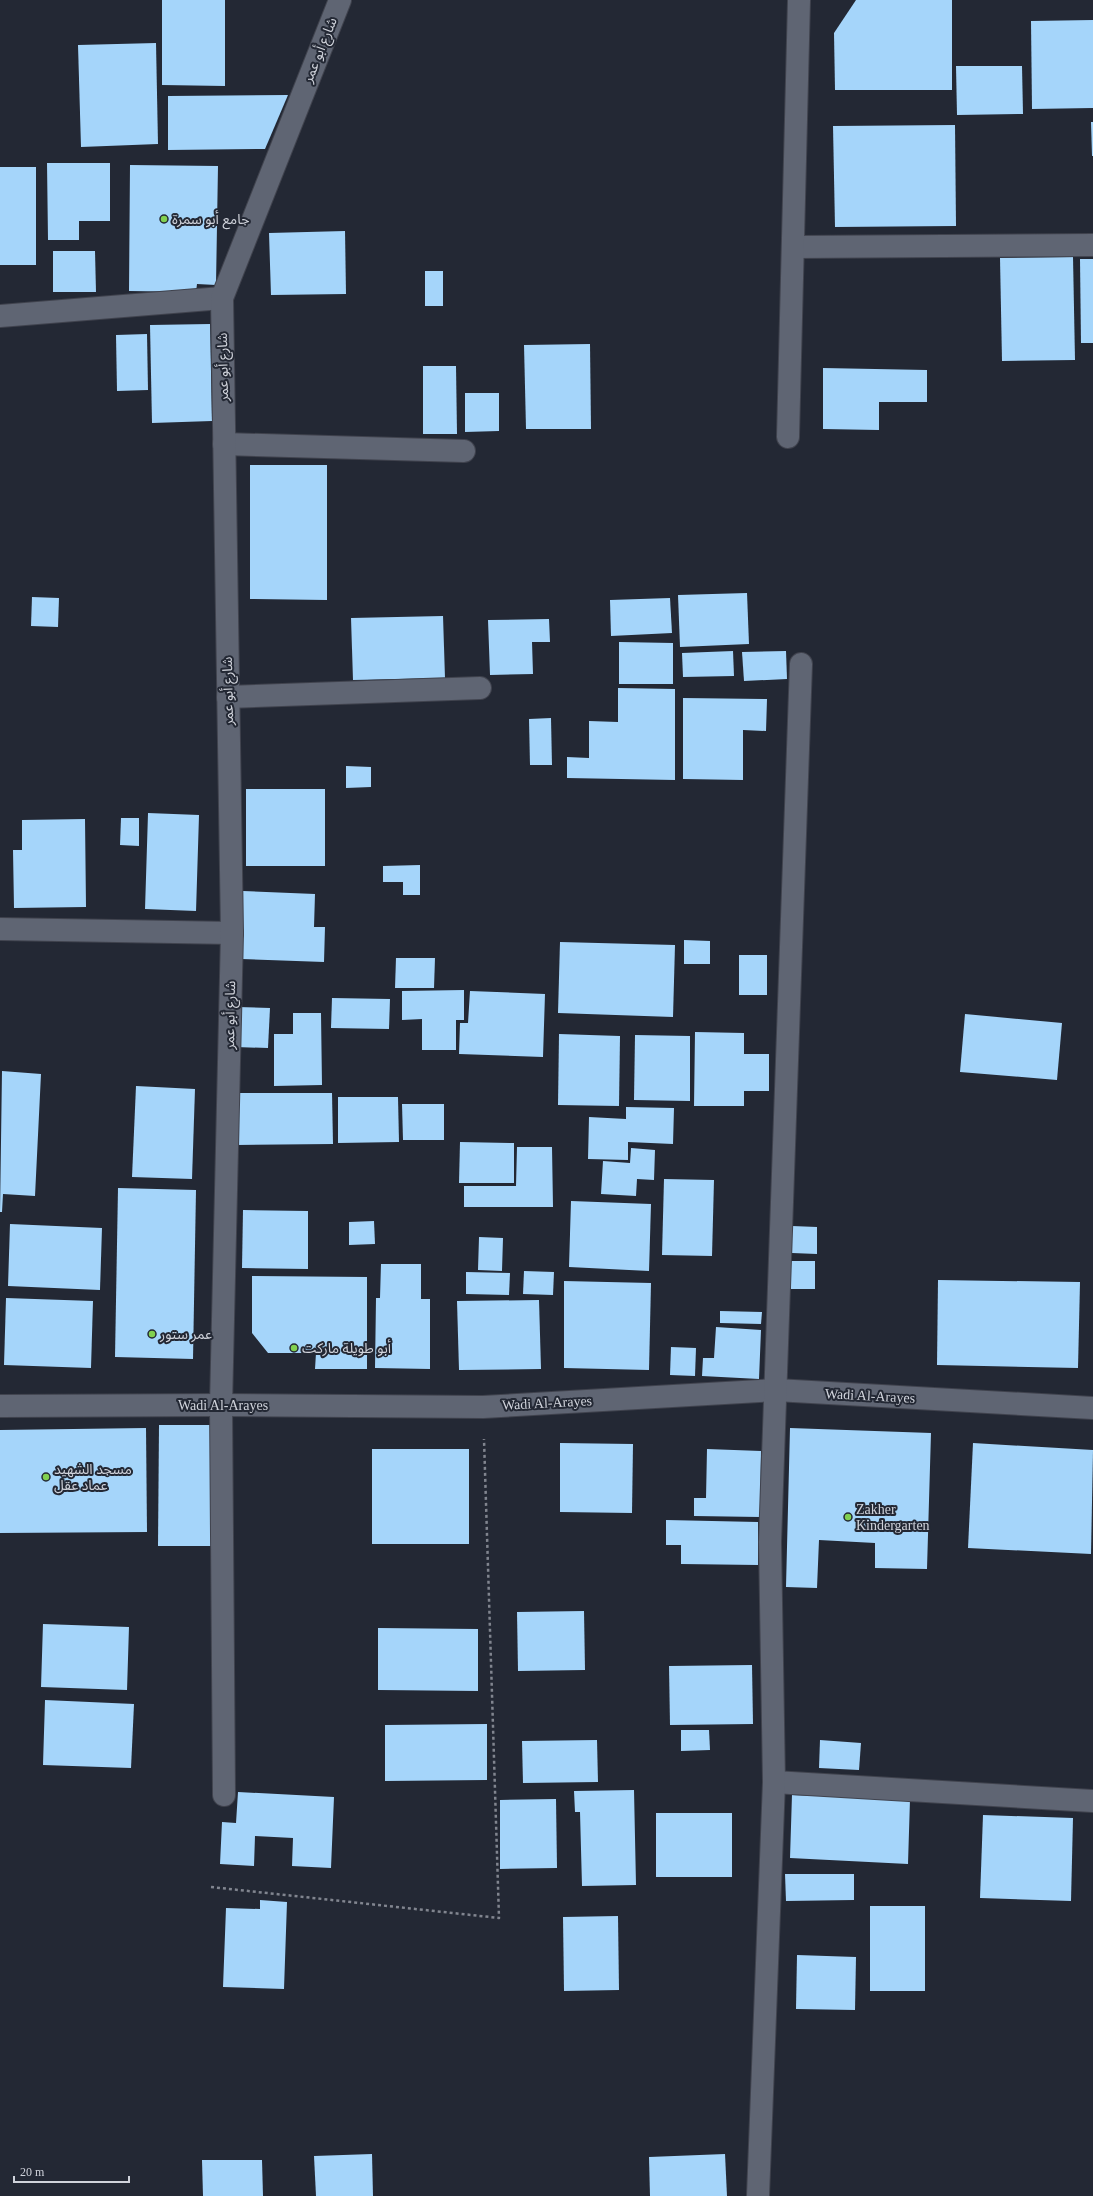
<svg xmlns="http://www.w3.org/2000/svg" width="1093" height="2196" viewBox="0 0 1093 2196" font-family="'Times New Roman','Noto Sans Arabic',serif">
<rect width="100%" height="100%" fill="#232834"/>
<g fill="#a5d5fa">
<path d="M162 0H225V86L162 85Z"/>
<path d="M856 0H952V90H835L834 33Z"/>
<path d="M1093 20V108L1032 109 1031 21Z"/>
<path d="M156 43 158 144 81 147 78 45Z"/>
<path d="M956 66H1022L1023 114 957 115Z"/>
<path d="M288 95 265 149 168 150V96Z"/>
<path d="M1091 122H1093V156H1092Z"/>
<path d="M955 125 956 226 835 227 833 126Z"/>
<path d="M47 163H110V221H79V240H48Z"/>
<path d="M130 165 218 166 216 285 197 284 196 292 129 291Z"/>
<rect x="0" y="167" width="36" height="98"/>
<path d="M345 231 346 294 271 295 269 233Z"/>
<path d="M53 251H95L96 292H53Z"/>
<path d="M1073 257 1075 360 1002 361 1000 258Z"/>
<path d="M1080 259H1093V343H1081Z"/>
<rect x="425" y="271" width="18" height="35"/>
<path d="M210 324 212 421 152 423 150 325Z"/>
<path d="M147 334 148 390 117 391 116 335Z"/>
<path d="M590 344 591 429H526L524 345Z"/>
<path d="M423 366H456L457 434H423Z"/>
<path d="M823 368 927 370V402H879V430L823 429Z"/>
<path d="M465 393H499V431L465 432Z"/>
<path d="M250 465H327V600L250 599Z"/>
<path d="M747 593 749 644 680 647 678 595Z"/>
<path d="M32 597 59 598 58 627 31 626Z"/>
<path d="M670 598 672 633 611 636 610 600Z"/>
<path d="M443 616 445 678 353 680 351 618Z"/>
<path d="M549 619 550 642H532L533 674 490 675 488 620Z"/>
<path d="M619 642 673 643V684H619Z"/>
<path d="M733 651 734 676 683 677 682 653Z"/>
<path d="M786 651 787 679 744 681 742 652Z"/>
<path d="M618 688 675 689V780L567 778V757L589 758V721L618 722Z"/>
<path d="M683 698 767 699 766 731 743 730V780L683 779Z"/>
<path d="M551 718 552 765H530L529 719Z"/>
<path d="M346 766 371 767V787L346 788Z"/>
<rect x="246" y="789" width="79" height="77"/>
<path d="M148 813 199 815 196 911 145 909Z"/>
<path d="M121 818H139V846L120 845Z"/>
<path d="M85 819 86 907 14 908 13 850H22V820Z"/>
<path d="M420 865V895H403V882H383V866Z"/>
<path d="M243 891 315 894 314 927H325L324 962 242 959Z"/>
<path d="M684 940 710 941V964H684Z"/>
<path d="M560 942 675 945 673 1017 558 1013Z"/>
<rect x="739" y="955" width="28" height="40"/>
<path d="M396 958H435L434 988H395Z"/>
<path d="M464 990V1020H456V1050H422V1019L402 1020V991Z"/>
<path d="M470 991 545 994 543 1057 459 1054 460 1023H468Z"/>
<path d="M332 998 390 999 389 1029 331 1028Z"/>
<path d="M237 1007 270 1008 268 1048 236 1047Z"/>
<path d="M293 1013H321L322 1085 274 1086V1034H293Z"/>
<path d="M965 1014 1062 1023 1057 1080 960 1072Z"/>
<path d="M695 1032 744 1033V1054H769V1091H744V1106H694Z"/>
<path d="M559 1034 620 1036 619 1106 558 1105Z"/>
<path d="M635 1035 690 1036V1101L634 1100Z"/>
<path d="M2 1071 41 1074 35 1196 3 1194 2 1212H0Z"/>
<path d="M136 1086 195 1089 192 1179 132 1177Z"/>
<path d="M235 1093H332L333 1144 236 1145Z"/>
<path d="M338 1097H398L399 1142 338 1143Z"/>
<path d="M402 1104H444V1140H403Z"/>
<path d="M626 1107 674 1108 673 1144 628 1142V1160L588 1159 589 1117 626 1119Z"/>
<path d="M460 1142 514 1143V1183H459Z"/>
<path d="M517 1147H552L553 1207H464V1186H516Z"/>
<path d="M631 1148 655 1150 654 1180 637 1179 636 1196 601 1194 603 1161 630 1163Z"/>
<path d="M664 1179 714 1180 712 1256 662 1255Z"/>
<path d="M118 1188 196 1190 193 1359 115 1357Z"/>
<path d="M571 1201 651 1204 649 1271 569 1267Z"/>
<path d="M243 1210 308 1211V1269L242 1268Z"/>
<path d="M374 1221 375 1244 349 1245V1222Z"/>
<path d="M10 1224 102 1228 100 1290 8 1286Z"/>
<path d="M792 1226 817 1227V1254L792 1253Z"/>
<path d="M479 1237 503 1238 502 1271 478 1270Z"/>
<rect x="791" y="1261" width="24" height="28"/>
<path d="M381 1264H421V1299H430V1369L375 1368 376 1298H380Z"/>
<path d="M524 1271 554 1272 553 1295 523 1294Z"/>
<path d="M466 1272 510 1273 509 1295 466 1294Z"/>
<path d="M252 1276 367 1277V1369H315L316 1353H268L252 1333Z"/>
<path d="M938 1280 1080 1282 1078 1368 937 1365Z"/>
<path d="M564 1281 651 1283 649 1370 564 1368Z"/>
<path d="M6 1298 93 1301 91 1368 4 1365Z"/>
<path d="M539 1300 541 1369 459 1370 457 1301Z"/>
<path d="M720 1311 762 1312 761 1324 720 1323Z"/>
<path d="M716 1327 761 1330 759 1379 702 1376 703 1358H714Z"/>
<path d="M671 1347 696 1348 695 1376 670 1375Z"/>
<path d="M159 1425H215L214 1546H158Z"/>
<path d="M146 1428 147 1532 0 1533V1430Z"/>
<path d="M790 1428 931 1433 927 1569 875 1568V1543L819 1540 817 1588 786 1587Z"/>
<path d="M560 1443 633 1444 632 1513 560 1512Z"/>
<path d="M973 1443 1093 1450 1091 1554 968 1548Z"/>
<rect x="372" y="1449" width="97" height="95"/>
<path d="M707 1449 761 1451 760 1517 694 1516V1498H706Z"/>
<path d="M666 1520 758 1522V1565L681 1564V1545H666Z"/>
<path d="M584 1611 585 1670 518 1671 517 1612Z"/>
<path d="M43 1624 129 1627 127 1690 41 1687Z"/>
<path d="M378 1628 478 1629V1691L378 1690Z"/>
<path d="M752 1665 753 1724 670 1725 669 1666Z"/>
<path d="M45 1700 134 1704 131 1768 43 1765Z"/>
<path d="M487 1724V1780L385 1781V1725Z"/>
<path d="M681 1730H709L710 1750 681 1751Z"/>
<path d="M597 1740 598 1782 523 1783 522 1741Z"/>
<path d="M820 1740 861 1743 859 1770 819 1768Z"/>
<path d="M634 1790 636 1885 582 1886 580 1812H575L574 1791Z"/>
<path d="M238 1792 334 1797 331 1868 292 1866 293 1838 255 1836 254 1866 220 1864 222 1822 236 1823Z"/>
<path d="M792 1795 910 1799 908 1864 790 1858Z"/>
<path d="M556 1799 557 1868 500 1869V1800Z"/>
<rect x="656" y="1813" width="76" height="64"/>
<path d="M983 1815 1073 1818 1071 1901 980 1898Z"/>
<path d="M785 1874H854V1900L786 1901Z"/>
<path d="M260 1900 287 1902 284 1989 223 1987 226 1908 260 1909Z"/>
<rect x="870" y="1906" width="55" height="85"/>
<path d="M618 1916 619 1990 564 1991 563 1917Z"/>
<path d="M797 1955 856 1957 855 2010 796 2009Z"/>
<path d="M372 2154 373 2196H316L314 2156Z"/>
<path d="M725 2154 727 2196H650L649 2157Z"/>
<path d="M202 2160H262L263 2196H203Z"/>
</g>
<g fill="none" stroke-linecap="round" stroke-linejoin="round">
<g stroke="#40434e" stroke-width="24">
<g id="minor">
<path d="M793 247 1093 245"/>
<path d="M0 316 222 298"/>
<path d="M788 437 799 0"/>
<path d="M224 444 464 451"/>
<path d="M228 697 480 688"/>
<path d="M0 929 232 933"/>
<path d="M0 1406 221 1405 483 1407 776 1390 1093 1408"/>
<path d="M774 1782 1093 1801"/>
<path d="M224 1795 221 1405 232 933 222 298 340 0"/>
<path d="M758 2196 774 1782 770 1542 801 664"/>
</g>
</g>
<path stroke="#81858f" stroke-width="2.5" stroke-dasharray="3 3" stroke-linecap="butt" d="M211 1887 499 1918 484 1439"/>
<use href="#minor" stroke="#5f6573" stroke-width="22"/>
</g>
<g fill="#81d050" stroke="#232834" stroke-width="1.5">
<circle cx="164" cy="219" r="4"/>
<circle cx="152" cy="1334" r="4"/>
<circle cx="294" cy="1348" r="4"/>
<circle cx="46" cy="1477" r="4"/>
<circle cx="848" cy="1517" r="4"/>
</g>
<g text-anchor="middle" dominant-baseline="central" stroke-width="4" stroke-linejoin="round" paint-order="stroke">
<g font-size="14" fill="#d0d3db" stroke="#232834">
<text transform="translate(320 50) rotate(-68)">شارع أبو عمر</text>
<text transform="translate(223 367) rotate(-91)">شارع أبو عمر</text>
<text transform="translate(228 691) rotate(-91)">شارع أبو عمر</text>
<text transform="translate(230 1015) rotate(-89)">شارع أبو عمر</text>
<text transform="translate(870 1396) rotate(3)">Wadi Al-Arayes</text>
<text transform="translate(547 1403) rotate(-3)">Wadi Al-Arayes</text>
<text x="223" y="1405">Wadi Al-Arayes</text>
</g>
<g font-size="14" fill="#d0d3db" stroke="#232834" text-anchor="start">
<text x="172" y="219">جامع أبو سمرة</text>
<text x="160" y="1334">عمر ستور</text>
<text x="302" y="1348">أبو طويلة ماركت</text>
<text x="54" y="1469">مسجد الشهيد<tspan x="54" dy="16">عماد عقل</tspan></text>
<text x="856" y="1509">Zakher<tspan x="856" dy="16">Kindergarten</tspan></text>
</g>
</g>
<path d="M14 2176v6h115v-6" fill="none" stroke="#d0d3db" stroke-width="2"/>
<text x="20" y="2176" font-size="12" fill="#d0d3db" stroke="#232834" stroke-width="3" paint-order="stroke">20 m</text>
</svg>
